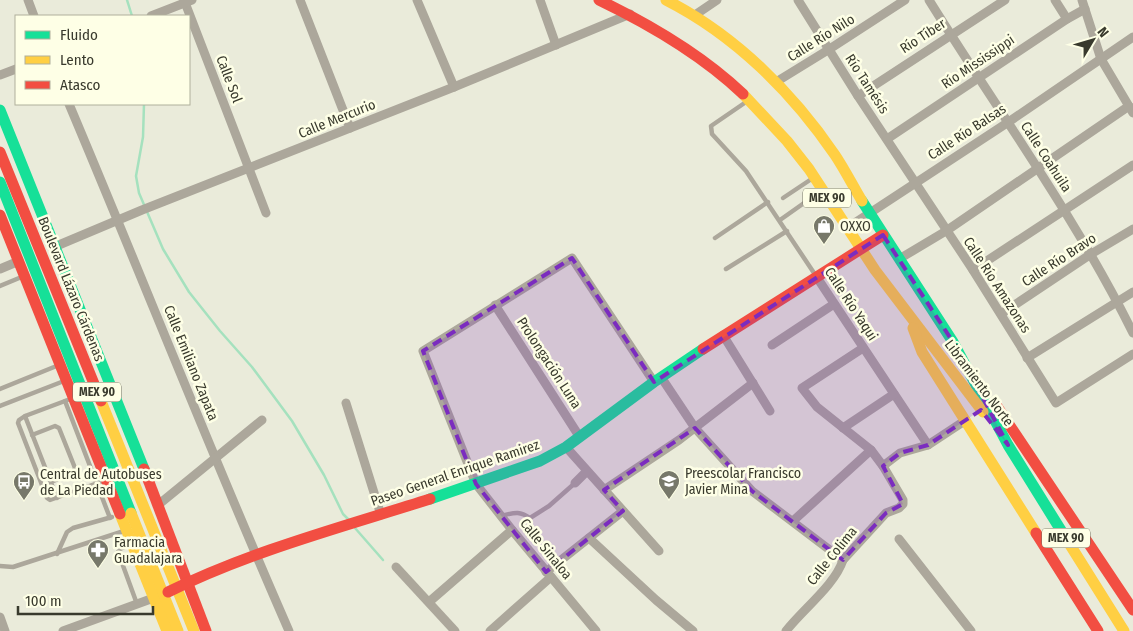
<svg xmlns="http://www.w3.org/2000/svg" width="1133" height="631" viewBox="0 0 1133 631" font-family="'Fira Sans Condensed',sans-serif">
<rect width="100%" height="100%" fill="#eaebda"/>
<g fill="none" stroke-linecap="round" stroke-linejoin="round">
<g stroke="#a5e1be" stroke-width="2.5">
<path d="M127 0 132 16"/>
<path d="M144 104 143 137 136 176 139 193 163 249 189 292 220 331 252 367 292 421 324 475 343 514 349 520"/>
<path d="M355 528 383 560"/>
</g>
<g stroke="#aca79b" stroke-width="4.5">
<path d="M746 102 711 126 712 134 746 171 816 276"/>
<path d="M783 198 813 178"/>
<path d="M780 220 821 191"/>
<path d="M715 238 768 202"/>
<path d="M726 269 787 231"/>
<path d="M0 286 24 276"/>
<path d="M0 389 59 365"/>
<path d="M73 398 25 416 19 420 18 423 47 498 50 500 106 480"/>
<path d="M65 401 110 518"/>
<path d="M0 406 64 381"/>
<path d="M25 416 57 498"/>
<path d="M32 435 55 426 59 428 75 468 73 473 51 482"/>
<path d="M501 516C514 513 518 510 530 518L549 506 575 483"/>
<path d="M130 545 120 549 118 552 137 604"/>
<path d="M57 554 67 532 73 528 112 517"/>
<path d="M0 566 13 567 124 531"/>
</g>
<g stroke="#aca79b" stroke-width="9">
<path d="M28 0 34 16"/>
<path d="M184 0 266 213"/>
<path d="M300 0 350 128"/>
<path d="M417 0 454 87"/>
<path d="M540 0 556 45"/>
<path d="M798 0 858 96 973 270 1056 403 1133 354"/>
<path d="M929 0C998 111 1075 216 1133 333"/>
<path d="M1055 0 1067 19"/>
<path d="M1082 0 1101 59 1133 113"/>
<path d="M695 15 717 0"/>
<path d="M151 16 192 0"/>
<path d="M0 75 16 69"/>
<path d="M776 82 828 50 905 0"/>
<path d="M858 96 1005 0"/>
<path d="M69 104C143 279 212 456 289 631"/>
<path d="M887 139 1067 19 1085 9"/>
<path d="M847 228 1007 123 1133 37"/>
<path d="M54 247 142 210 454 87 630 14"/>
<path d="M899 259 946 231 1129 106"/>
<path d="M0 269 19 261"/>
<path d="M973 270 1133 165"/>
<path d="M816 276 928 445"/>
<path d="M495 305 579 436"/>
<path d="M1001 314 1091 254 1133 229"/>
<path d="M723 335 770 411"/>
<path d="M772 345 834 304"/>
<path d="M1027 358 1133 292"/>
<path d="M661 377 695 428 752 491 843 560"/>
<path d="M346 403 381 515"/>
<path d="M843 428 894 394"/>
<path d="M566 447 659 551"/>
<path d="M883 466 900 453 928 445 966 420"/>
<path d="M575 483 587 471"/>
<path d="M604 490 679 440 753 383"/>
<path d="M158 505 262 420"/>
<path d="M793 521 871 450"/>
<path d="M589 538 656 600 693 631"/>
<path d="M899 539 971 631"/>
<path d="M396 567 455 631"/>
<path d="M546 572 623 511"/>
<path d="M429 602 512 530"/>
<path d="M0 617 5 631"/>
<path d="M63 631 159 596"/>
<path d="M490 631 551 577"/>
<path d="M596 631 512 530 476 484 423 351 572 258 654 382"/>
<path d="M786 631C802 610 835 585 843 560L886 513 899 508 903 504V500L883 466 871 450 817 407 802 388 863 348"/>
</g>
<g stroke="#16e098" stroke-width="11">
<path d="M0 110 144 469"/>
<path d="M0 182 131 513"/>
<path d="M862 201 953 342 1008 445 1067 540"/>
<path d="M430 499 540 461 566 447 654 382 703 349"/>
</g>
<g stroke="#ffcf43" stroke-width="11">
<path d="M666 0C735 35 792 92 835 155 845 170 853 186 862 201"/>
<path d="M743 94 787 141 809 169 875 270 983 412"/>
<path d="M913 328 922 352 1036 533"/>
<path d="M101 401 194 631"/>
<path d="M131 513 178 631"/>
<path d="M120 514 167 631"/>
<path d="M1067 540 1124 631"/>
</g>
<g stroke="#f24e42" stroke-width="11">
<path d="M599 0C651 25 701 54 743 94"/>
<path d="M0 152 101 401"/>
<path d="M0 215 120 514"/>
<path d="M703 349 883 235"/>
<path d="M996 405 1133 610"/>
<path d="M144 469 206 631"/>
<path d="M1036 533 1098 631"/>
<path d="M168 592C251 551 342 527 430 499"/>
</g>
</g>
<path fill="#7b2cbf" fill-opacity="0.2" stroke="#7b2cbf" stroke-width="4" stroke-dasharray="10 6" stroke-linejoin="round" d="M883 235 953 342 1008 445 981 410 928 445 900 453 883 466 903 504 886 513 843 560 752 491 695 428 604 490 623 511 546 572 476 484 423 351 572 258 654 382Z"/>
<defs>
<g id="shop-pin" transform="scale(1.125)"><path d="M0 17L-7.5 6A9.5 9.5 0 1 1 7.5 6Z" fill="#77786a" stroke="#feffe6"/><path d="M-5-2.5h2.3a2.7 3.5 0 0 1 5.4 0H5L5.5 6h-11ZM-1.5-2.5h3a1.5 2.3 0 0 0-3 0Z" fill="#fff"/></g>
<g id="school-pin" transform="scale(1.125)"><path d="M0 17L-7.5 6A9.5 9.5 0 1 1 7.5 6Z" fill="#77786a" stroke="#feffe6"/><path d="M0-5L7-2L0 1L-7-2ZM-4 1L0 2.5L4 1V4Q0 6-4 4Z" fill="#fff"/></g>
<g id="bus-pin" transform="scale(1.125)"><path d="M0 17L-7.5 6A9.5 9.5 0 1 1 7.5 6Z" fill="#77786a" stroke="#feffe6"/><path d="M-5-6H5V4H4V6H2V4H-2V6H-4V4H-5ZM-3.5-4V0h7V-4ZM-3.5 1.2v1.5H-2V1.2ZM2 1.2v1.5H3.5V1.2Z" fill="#fff"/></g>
<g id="pharmacy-pin" transform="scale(1.125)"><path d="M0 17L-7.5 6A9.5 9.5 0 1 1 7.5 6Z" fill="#77786a" stroke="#feffe6"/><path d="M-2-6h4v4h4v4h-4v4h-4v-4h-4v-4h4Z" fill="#fff"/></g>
</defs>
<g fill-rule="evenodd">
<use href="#shop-pin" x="824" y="226"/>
<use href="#school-pin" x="669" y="481"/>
<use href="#bus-pin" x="24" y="482"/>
<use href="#pharmacy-pin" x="98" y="550"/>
</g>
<g text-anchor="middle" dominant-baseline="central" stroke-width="5" stroke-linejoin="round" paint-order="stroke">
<g fill="#feffe6" stroke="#747564" stroke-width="1">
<rect x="803" y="188.5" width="48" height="19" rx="4"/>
<rect x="73" y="382.5" width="48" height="19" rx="4"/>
<rect x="1042" y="528.5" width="48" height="19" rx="4"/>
</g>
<g font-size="12" font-weight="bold" fill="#393a2d">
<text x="827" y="198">MEX 90</text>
<text x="97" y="392">MEX 90</text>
<text x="1066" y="538">MEX 90</text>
</g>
<g font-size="14" fill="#393a2d" stroke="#feffe6">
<text transform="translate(923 36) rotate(-33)">Río Tíber</text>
<text transform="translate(821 38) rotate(-32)">Calle Río Nilo</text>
<text transform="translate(978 62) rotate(-34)">Río Mississippi</text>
<text transform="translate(229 79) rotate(69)">Calle Sol</text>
<text transform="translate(867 84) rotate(57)">Río Tamésis</text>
<text transform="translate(337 119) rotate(-22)">Calle Mercurio</text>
<text transform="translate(967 132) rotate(-33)">Calle Río Balsas</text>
<text transform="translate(1046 157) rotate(57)">Calle Coahuila</text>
<text transform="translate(1059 260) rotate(-33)">Calle Río Bravo</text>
<text transform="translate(997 285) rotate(57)">Calle Río Amazonas</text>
<text transform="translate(71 289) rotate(68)">Boulevard Lázaro Cárdenas</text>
<text transform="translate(851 304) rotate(57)">Calle Río Yaqui</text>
<text transform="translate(191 363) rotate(68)">Calle Emiliano Zapata</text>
<text transform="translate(549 363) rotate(57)">Prolongación Luna</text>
<text transform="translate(979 383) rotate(53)">Libramiento Norte</text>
<text transform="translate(455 473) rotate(-19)">Paseo General Enrique Ramirez</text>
<text transform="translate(546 549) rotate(51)">Calle Sinaloa</text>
<text transform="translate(832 556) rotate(-51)">Calle Colima</text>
</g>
<g font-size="14" fill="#393a2d" stroke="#feffe6" text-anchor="start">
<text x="840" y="226">OXXO</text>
<text x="685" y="473">Preescolar Francisco<tspan x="685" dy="16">Javier Mina</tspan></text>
<text x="40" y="474">Central de Autobuses<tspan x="40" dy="16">de La Piedad</tspan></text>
<text x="114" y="542">Farmacia<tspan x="114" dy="16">Guadalajara</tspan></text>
</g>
</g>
<rect x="15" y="15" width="175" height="90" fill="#feffe6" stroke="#afb09c"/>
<rect x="25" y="31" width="25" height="8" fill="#16e098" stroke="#afb09c"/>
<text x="60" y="40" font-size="15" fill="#393a2d">Fluido</text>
<rect x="25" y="56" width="25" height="8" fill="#ffcf43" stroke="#afb09c"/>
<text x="60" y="65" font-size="15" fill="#393a2d">Lento</text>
<rect x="25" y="81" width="25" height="8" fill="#f24e42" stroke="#afb09c"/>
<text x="60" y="90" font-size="15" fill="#393a2d">Atasco</text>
<g transform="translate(1093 40) rotate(52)" stroke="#feffe6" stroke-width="4" paint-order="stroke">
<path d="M0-4L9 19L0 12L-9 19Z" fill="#393a2d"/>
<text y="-8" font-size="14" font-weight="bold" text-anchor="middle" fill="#393a2d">N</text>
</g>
<path d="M18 606v8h135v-8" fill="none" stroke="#393a2d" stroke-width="2.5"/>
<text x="25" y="606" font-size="15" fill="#393a2d" stroke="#feffe6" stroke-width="4" paint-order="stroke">100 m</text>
</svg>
